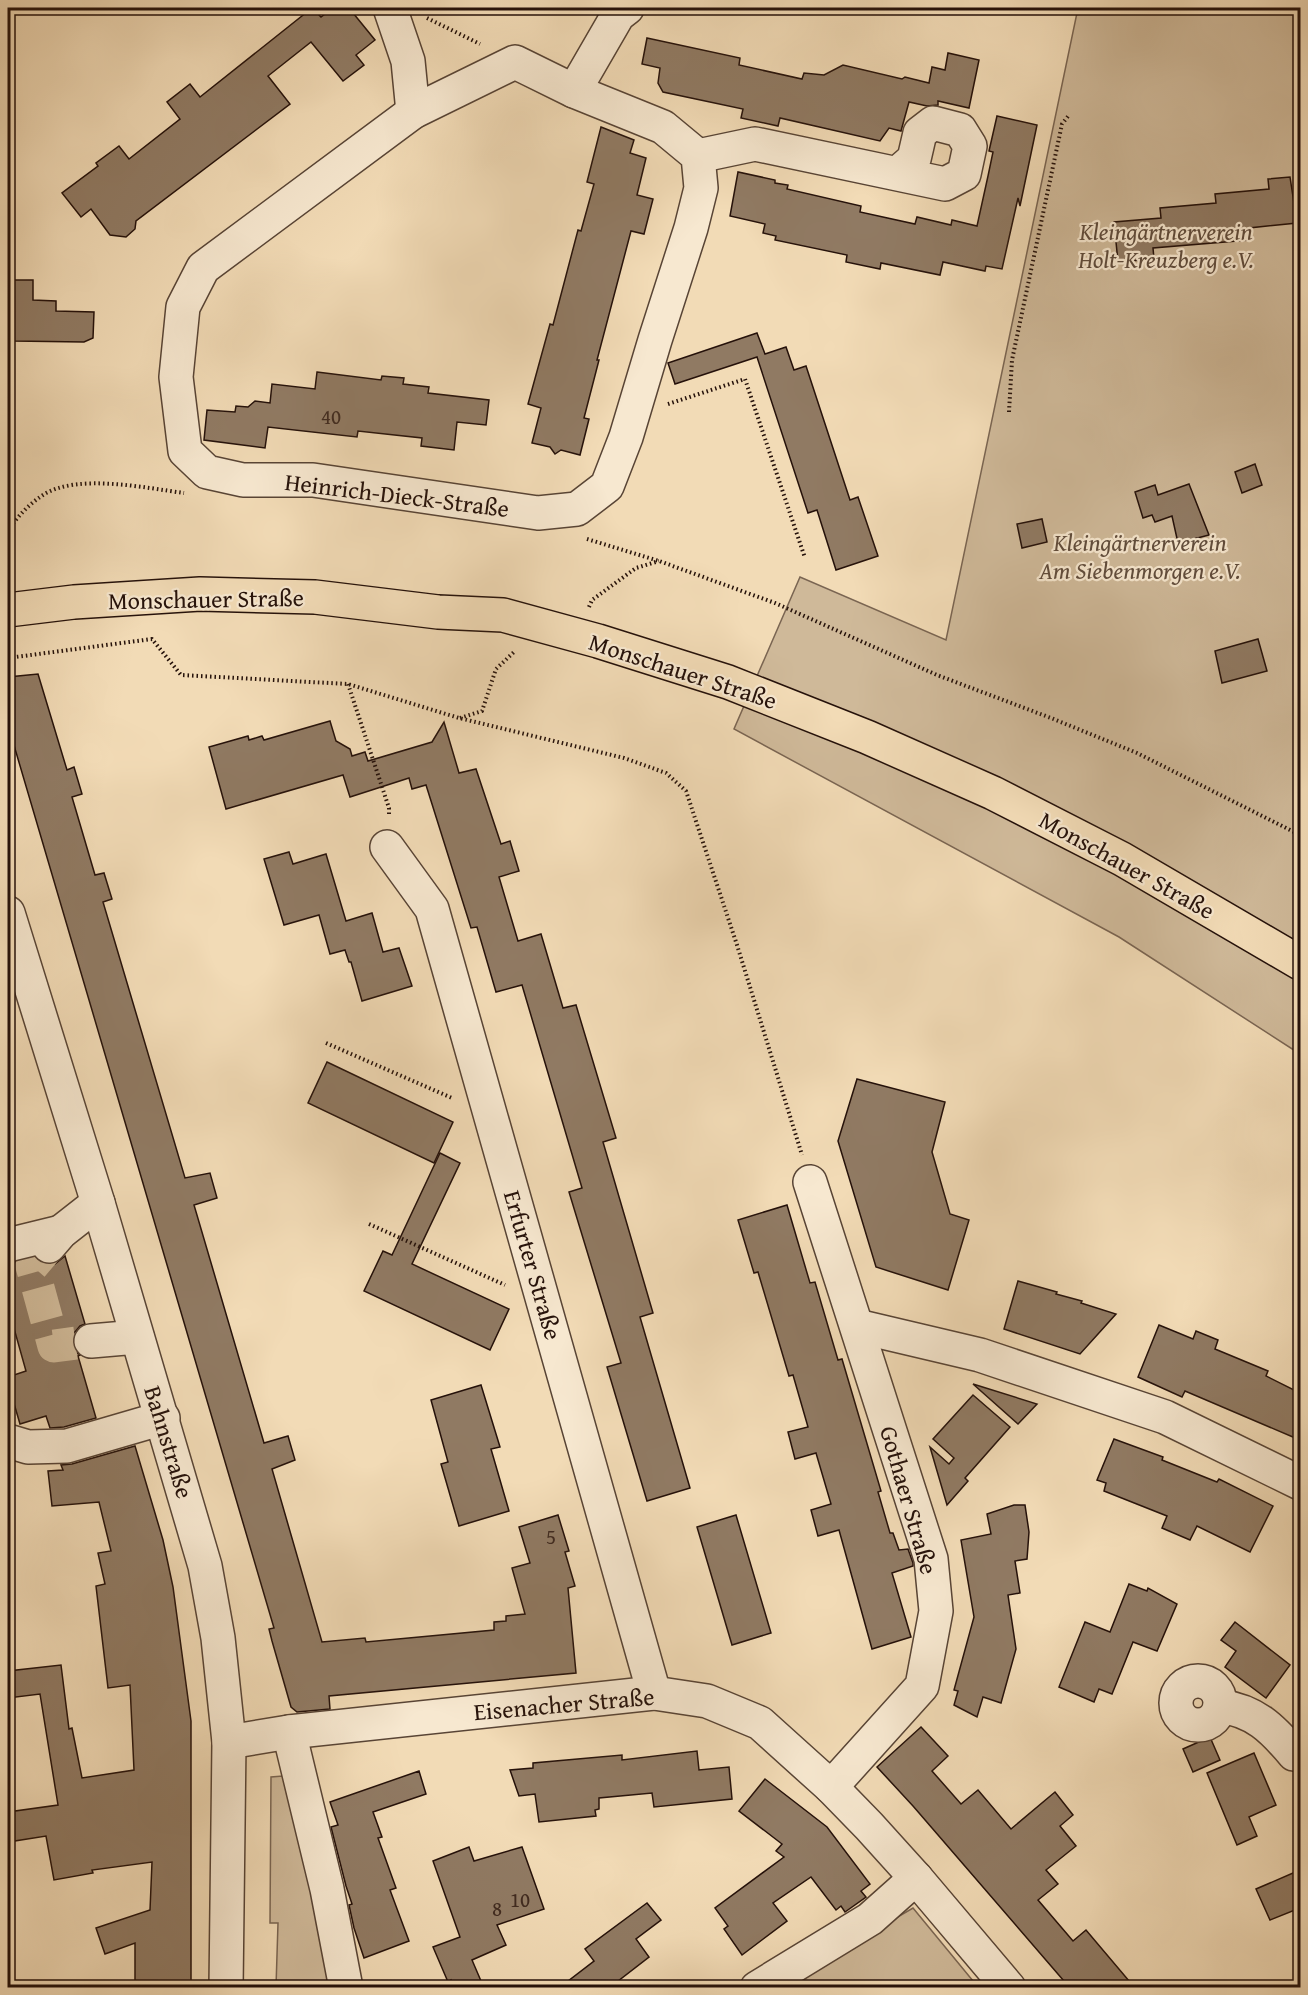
<svg xmlns="http://www.w3.org/2000/svg" width="1308" height="1995" viewBox="0 0 1308 1995" font-family="'Gentium Book Plus',serif">
<rect width="100%" height="100%" fill="#f2dbb6"/>
<filter id="stains"><feTurbulence type="fractalNoise" baseFrequency=".00333" numOctaves="4"/><feColorMatrix values="0 0 0 0 .2 0 0 0 0 .09 0 0 0 0 .02 0 0 0 .5 -.17"/></filter>
<radialGradient id="worn" r=".72"><stop offset=".6" stop-color="#630" stop-opacity="0"/><stop offset="1" stop-color="#630" stop-opacity=".3"/></radialGradient>
<g fill="#cfb999" stroke="#7a6552" stroke-width="1.5">
<path d="M1078 8H1300V1054L1119 937 734 729 800 577 946 640Z"/>
<path d="M283 1776 297 1797 338 1987H276L278 1923H270L271 1777Z"/>
<path d="M913 1908 978 1987 776 1988Z"/>
</g>
<g fill="#907a63" stroke="#25110a" stroke-width="1.5">
<path d="M312 8 321 17 333 8H349L375 40 356 55 364 65 343 81 311 42 268 76 290 104 136 221 135 229 126 237 110 235 91 209 81 217 62 193 98 166 96 163 119 146 129 159 180 119 167 102 190 84 200 97Z"/>
<path d="M647 38 740 58 739 65 802 79 804 73 824 75 843 65 902 79 905 77 929 83 932 67 945 70 948 53 979 60 969 108 938 101V105L927 106 909 102 901 131 889 128 880 141 780 118 778 126 741 118 743 109 663 92 658 83 660 68 642 64Z"/>
<path d="M997 116 1037 125 1020 206 1018 198 1002 269 986 266 985 271 943 262 940 275 881 263 880 269 846 262 847 255 775 240 776 236 763 233 765 224 730 216 738 172 775 180V183L788 185 787 189 861 206 860 212 915 224 917 217 951 225 952 220 977 226 988 176 993 152 989 151Z"/>
<path d="M601 127 634 140 630 153 646 158 637 195 653 199 644 234 631 231 597 360H599L584 418 589 419 580 455 561 450 555 454 550 447 532 443 541 408 528 404 550 324 553 325 578 230 581 231 594 184 587 182Z"/>
<path d="M1290 177 1297 223 1249 228V240L1153 248 1154 259 1118 262 1114 222 1161 218 1160 208 1216 203 1215 194 1269 189 1268 179Z"/>
<path d="M8 280H33V300L56 301V311L94 312 93 338 84 342 13 341V327L8 326Z"/>
<path d="M757 333 765 354 786 347 794 370 806 366 850 500 858 497 878 556 836 570 817 510 808 513 757 357 675 384 668 363Z"/>
<path d="M317 372 381 380 382 376 404 378 403 384 429 387 428 393 489 400 486 425 457 422 454 450 421 446 422 438 358 431 357 437 268 427 265 448 204 440 207 410 235 412 236 406 248 407 255 401 270 403 272 384 315 389Z"/>
<path d="M1255 464 1262 485 1242 493 1235 472Z"/>
<path d="M1189 484 1209 535 1178 543 1172 516 1155 522 1152 515 1143 518 1135 492 1155 485 1158 495Z"/>
<path d="M1042 519 1047 542 1022 548 1017 524Z"/>
<path d="M1258 639 1267 671 1222 683 1215 651Z"/>
<path d="M38 674 67 770 74 767 82 794 72 797 95 875 104 873 112 899 103 902 185 1178 210 1173 217 1198 194 1205 264 1443 288 1436 295 1460 272 1469 322 1642 365 1638 366 1642 494 1630V1622L506 1621V1616L525 1614 512 1568 530 1563 519 1527 558 1515 569 1551 565 1552 575 1586 568 1588 576 1673 329 1696 330 1709 297 1712 291 1707 272 1641 269 1629 274 1628 8 725V677Z"/>
<path d="M330 721 336 741 350 749 352 756 365 752 368 761 432 742 444 722 459 773 476 769 501 844 510 841 519 871 499 877 518 941 541 934 563 1008 576 1005 616 1138 603 1142 653 1313 640 1317 690 1488 647 1501 607 1367 621 1363 569 1192 582 1188 522 985 496 992 477 927 471 928 426 785 412 789 409 778 350 797 343 775 226 809 209 747 248 736 249 740 262 736 264 740Z"/>
<path d="M289 852 293 864 326 854 346 921 372 913 383 952 399 948 412 986 362 1001 351 962H349L345 950 330 954 319 915 284 925 264 859Z"/>
<path d="M327 1062 453 1122 434 1163 308 1103Z"/>
<path d="M857 1079 945 1102 932 1152 950 1214 969 1220 948 1290 876 1267 838 1141Z"/>
<path d="M440 1153 460 1163 412 1264 509 1309 490 1350 364 1291 383 1251 392 1255Z"/>
<path d="M787 1205 810 1283 815 1282 838 1360 842 1359 881 1491 878 1492 890 1533H893L899 1550 908 1549 913 1563V1566L892 1573 911 1637 872 1649 839 1530 818 1536 811 1510 831 1504 816 1453 795 1459 788 1432 808 1427 793 1375 789 1376 758 1272 754 1273 738 1220Z"/>
<path d="M65 1256 85 1324 80 1326 74 1333 72 1343 75 1351 80 1355 78 1356 96 1418 64 1427 50 1428 46 1416 20 1424 8 1383V1377L26 1371 8 1307V1263L35 1258 45 1264H55Z"/>
<path d="M1018 1281 1057 1292 1056 1294 1082 1301 1081 1303 1116 1314 1080 1354 1004 1329Z"/>
<path d="M1159 1325 1193 1339 1196 1331 1218 1340 1215 1349 1268 1371 1266 1376 1300 1393V1440L1185 1391 1182 1397 1138 1377Z"/>
<path d="M973 1384 1037 1404 1018 1424Z"/>
<path d="M481 1385 500 1447 491 1449 509 1511 459 1526 441 1464 448 1462 431 1400Z"/>
<path d="M973 1395 1010 1427 965 1478 968 1481 947 1505 930 1447 949 1464 954 1458 933 1439Z"/>
<path d="M1114 1439 1163 1457 1162 1460 1217 1482 1219 1479 1273 1506 1250 1552 1197 1526 1190 1540 1162 1528 1167 1516 1104 1491 1106 1483 1097 1480Z"/>
<path d="M135 1446 163 1540 173 1587 191 1721V1988H135V1943L105 1954 96 1928 150 1910 152 1862 92 1870 93 1873 54 1880 46 1836 8 1842V1812L58 1805 40 1694 8 1698V1671L61 1665 69 1729 72 1728 82 1778 134 1770 130 1685 108 1688 96 1586 105 1584 98 1553 111 1551 99 1502 52 1506 48 1471 63 1470 61 1465 72 1464Z"/>
<path d="M1014 1505H1025L1029 1532 1027 1559 1015 1561 1020 1593 1008 1595 1016 1649 1001 1703 983 1697 977 1717 954 1705 958 1691 954 1690 974 1617 961 1540 991 1534 987 1514Z"/>
<path d="M736 1515 771 1633 732 1645 697 1527Z"/>
<path d="M1129 1584 1147 1591 1148 1588 1177 1604 1157 1651 1133 1642 1112 1694 1099 1689 1094 1702 1059 1687 1085 1622 1110 1632Z"/>
<path d="M1235 1622 1290 1665 1266 1698 1225 1667 1236 1651 1221 1640Z"/>
<path d="M921 1727 948 1756 932 1771 961 1804 978 1790 1011 1829 1055 1792 1073 1815 1060 1826 1076 1846 1046 1870 1058 1884 1038 1900 1073 1941 1086 1930 1135 1988H1070L913 1806 877 1767Z"/>
<path d="M1210 1737 1220 1760 1193 1772 1183 1749Z"/>
<path d="M697 1751 699 1770 729 1767 732 1799 654 1807 652 1793 599 1798V1809L595 1810 596 1816 539 1822 535 1794 519 1796 510 1770 533 1768V1763L622 1755V1760Z"/>
<path d="M1254 1753 1276 1805 1249 1817 1257 1836 1237 1845 1207 1773Z"/>
<path d="M419 1771 426 1794 373 1812 382 1837 378 1838 396 1888 390 1890 409 1941 364 1958 354 1928 349 1905 352 1904 346 1886 331 1827 338 1825 330 1802Z"/>
<path d="M765 1779 827 1827 870 1884 861 1891 866 1897 845 1912 841 1906 836 1910 811 1877 773 1903 787 1921 742 1955 724 1929 728 1926 715 1908 784 1857 776 1851 782 1844 739 1811Z"/>
<path d="M469 1847 474 1861 522 1847 544 1909 497 1925 506 1945 472 1960 484 1988H454L451 1980 448 1982 433 1947 460 1937 433 1861Z"/>
<path d="M1300 1870V1908L1270 1920 1256 1889Z"/>
<path d="M647 1903 661 1920 636 1939 649 1957 609 1988H559L594 1961 585 1949Z"/>
</g>
<g fill="none" stroke-linecap="round" stroke-linejoin="round">
<path stroke="#d3bd9c" stroke-width="33" stroke-dasharray="33 16" stroke-linecap="butt" d="M49 1246 32 1266 54 1346 91 1341"/>
<g stroke="#584435" stroke-width="36">
<g id="minor">
<path d="M390 8 408 61 413 112"/>
<path d="M515 62 574 91 663 127 698 156 701 188 691 228 655 340 626 437 607 486 577 509 538 513 313 480H243L207 472 185 451 176 377 183 307 203 268 413 112Z"/>
<path d="M574 91 618 15 627 8"/>
<path d="M698 156 755 144 945 184 964 174 970 146 960 130 933 123 920 133 914 159 898 173"/>
<path d="M387 847 432 909 654 1693"/>
<path d="M8 913 98 1203 205 1566 218 1638 229 1742 226 1988"/>
<path d="M810 1182 931 1559 936 1611 922 1686 831 1787"/>
<path d="M8 1245 61 1232"/>
<path d="M49 1246 61 1232 98 1203"/>
<path d="M857 1326 980 1355 1165 1417 1300 1483"/>
<path d="M91 1341 137 1337"/>
<path d="M8 1441 28 1447 67 1446 163 1418"/>
<circle cx="1198" cy="1703" r="22"/>
<path d="M1220 1706C1255 1711 1272 1728 1294 1754L1300 1750"/>
<path d="M289 1732 327 1889 346 1988"/>
<path d="M229 1742 289 1732 654 1693 707 1701 760 1723 831 1787 869 1826 916 1878 1009 1988"/>
<path d="M757 1988 870 1919 916 1878"/>
</g>
</g>
<g stroke="#25110a" stroke-width="36">
<path id="major" d="M8 610 74 602 200 594 315 597 438 612 503 615 598 641 728 682 867 737 993 793 1122 859 1300 963"/>
</g>
<g stroke="#25110a" stroke-width="4" stroke-dasharray="1.5 3" stroke-linecap="butt">
<path d="M427 18 480 44"/>
<path d="M668 404 745 379 805 558"/>
<path d="M1009 412 1012 360 1062 124 1069 115"/>
<path d="M8 531C17 517 29 504 43 495 77 473 146 488 184 493"/>
<path d="M587 539 659 561 775 603 937 675 1051 718 1137 753 1300 835"/>
<path d="M589 607 592 600 636 568 659 561"/>
<path d="M8 658 152 639 181 675 348 684 459 718 624 758 666 773 686 791 737 945 802 1155"/>
<path d="M348 684 389 808V817"/>
<path d="M460 718 482 711 496 669 515 651"/>
<path d="M326 1043 452 1098"/>
<path d="M369 1224 505 1285"/>
</g>
<use href="#minor" stroke="#f7e8d0" stroke-width="33"/>
<use href="#major" stroke="#f2dbb6" stroke-width="33"/>
</g>
<g text-anchor="middle" dominant-baseline="central" stroke-width="4.5" stroke-linejoin="round" paint-order="stroke">
<g font-size="21" fill="#402b20">
<text x="331" y="416">40</text>
<text x="551" y="1536">5</text>
<text x="520" y="1899">10</text>
<text x="497" y="1908">8</text>
</g>
<g font-size="24" font-style="italic" fill="#604c3c" stroke="#f7e8d0">
<text x="1166" y="231">Kleingärtnerverein<tspan x="1166" dy="28">Holt-Kreuzberg e.V.</tspan></text>
<text x="1140" y="542">Kleingärtnerverein<tspan x="1140" dy="28">Am Siebenmorgen e.V.</tspan></text>
</g>
<g font-size="24" fill="#25110a" stroke="#f7e8d0">
<text transform="translate(397 495) rotate(7)">Heinrich-Dieck-Straße</text>
<text transform="translate(206 599) rotate(-1)">Monschauer Straße</text>
<text transform="translate(683 671) rotate(18)">Monschauer Straße</text>
<text transform="translate(1127 865) rotate(29)">Monschauer Straße</text>
<text transform="translate(533 1265) rotate(74)">Erfurter Straße</text>
<text transform="translate(169 1442) rotate(73)">Bahnstraße</text>
<text transform="translate(909 1500) rotate(74)">Gothaer Straße</text>
<text transform="translate(564 1704) rotate(-5)">Eisenacher Straße</text>
</g>
</g>
<rect width="1308" height="1995" fill="none" stroke="#f2dbb6" stroke-width="30"/>
<rect x="9" y="9" width="1290" height="1977" fill="none" stroke="#25110a" stroke-width="3"/>
<rect x="15" y="15" width="1278" height="1965" fill="none" stroke="#25110a" stroke-width="1.5"/>
<rect width="100%" height="100%" filter="url(#stains)"/>
<rect width="100%" height="100%" fill="url(#worn)"/>
</svg>
